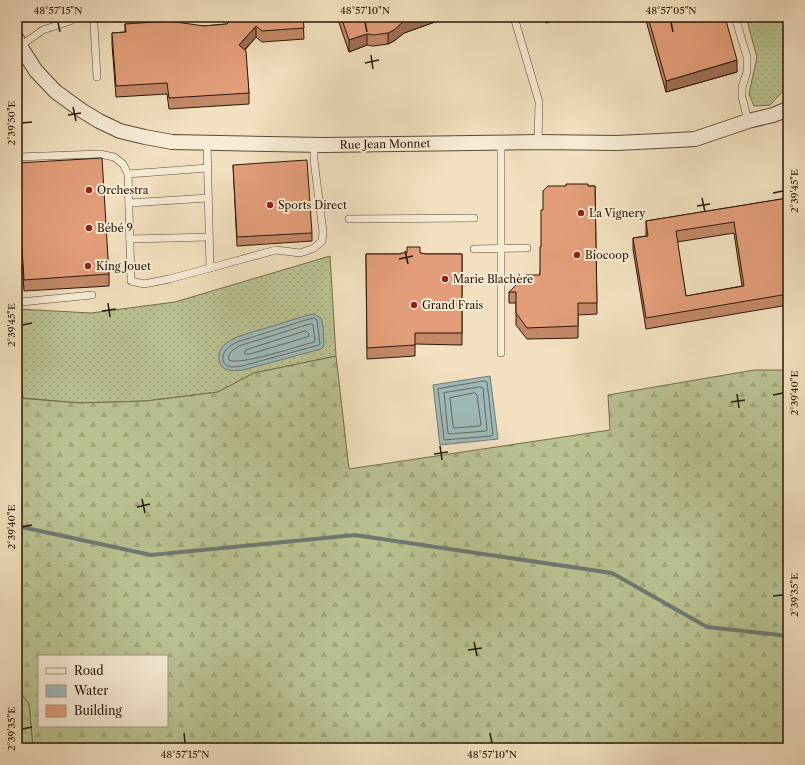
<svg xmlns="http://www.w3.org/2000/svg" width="805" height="765" viewBox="0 0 805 765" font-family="'Libre Caslon Text',serif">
<defs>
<pattern id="grass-dots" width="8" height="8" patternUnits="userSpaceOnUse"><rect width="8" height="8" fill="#bac292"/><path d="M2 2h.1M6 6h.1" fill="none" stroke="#a0a67c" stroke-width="1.8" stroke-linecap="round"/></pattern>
<pattern id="forest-firs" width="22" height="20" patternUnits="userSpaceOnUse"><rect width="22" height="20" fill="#bac292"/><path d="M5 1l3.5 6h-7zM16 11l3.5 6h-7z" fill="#a0a67c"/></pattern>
<pattern id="wetland-marsh" width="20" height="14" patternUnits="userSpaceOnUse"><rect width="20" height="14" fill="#bac292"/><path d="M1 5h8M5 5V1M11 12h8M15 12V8" fill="none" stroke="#a0a67c"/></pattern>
</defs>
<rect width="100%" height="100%" fill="#f2e0c0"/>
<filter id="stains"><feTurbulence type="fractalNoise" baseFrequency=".005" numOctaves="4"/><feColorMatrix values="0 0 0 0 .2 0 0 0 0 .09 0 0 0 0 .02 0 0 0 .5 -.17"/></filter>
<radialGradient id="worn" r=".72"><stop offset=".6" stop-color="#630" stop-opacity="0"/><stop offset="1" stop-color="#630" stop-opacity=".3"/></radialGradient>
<g fill="url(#grass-dots)" stroke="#726c4c">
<path d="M746 17H788V86L770 105 754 106 749 94 757 57Z"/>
<path d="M330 256 336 356 254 373 218 392 146 401 80 403 23 398 17 332V309L91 313 175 302Z"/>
</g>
<path fill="url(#forest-firs)" stroke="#726c4c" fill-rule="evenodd" d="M336 356 349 469 610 430 608 395 754 370H788V748H33L29 704 17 688V398L80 403 146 401 218 392 254 373ZM39 656H167V726H39Z"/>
<path fill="url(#wetland-marsh)" stroke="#726c4c" d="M17 688 29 704 33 748H17Z"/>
<g fill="#9ebbbb" stroke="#707973">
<path d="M314 314 321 318 323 327 324 346 321 349 243 370C232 371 220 372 219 358 219 354 220 350 223 346 233 336 250 333 263 329 278 324 293 320 308 315Z"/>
<path d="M490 376 498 439 440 445 433 385Z"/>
</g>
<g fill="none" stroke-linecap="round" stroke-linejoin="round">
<g stroke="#646960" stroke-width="1">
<path d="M314 318 317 320 320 344 319 345 242 366C235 367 224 369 223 359 223 355 224 352 226 350 229 346 233 344 237 342L309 319Z"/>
<path d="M310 324H312L313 325 315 340 314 342C299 346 239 366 229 360 227 352 234 350 239 346Z"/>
<path d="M306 331 308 333 309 336 307 337 250 354H246L244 353 246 350Z"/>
<path d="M485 381 487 382 493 435 491 436 444 440V438L438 389Z"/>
<path d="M480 387 483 388 487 430 486 431 449 434 448 433 444 393Z"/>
<path d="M475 393 477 395 481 425 479 426 454 428 453 426 450 398Z"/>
</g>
<path stroke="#707973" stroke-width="4" d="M17 526 151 555 355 535 612 573 707 627 788 636"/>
<g stroke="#5c4934" stroke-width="8">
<g id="service">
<path d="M514 17 539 102 538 142"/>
<path d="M735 17 747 57V72L742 87V97L748 121"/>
<path d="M94 25 97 77"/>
<path d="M20 46 43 30 70 21"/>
<path d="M207 142 210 268 276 250 300 253 314 248 322 241 323 232 314 160V144"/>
<path d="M17 157 100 154 114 157 123 164 128 174 208 168"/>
<path d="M128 174 131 281 144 284 169 279 210 268"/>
<path d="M129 203 208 198"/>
<path d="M349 219 474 218"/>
<path d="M130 239 209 237"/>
<path d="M474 249 527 248"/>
<path d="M17 300 21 302 92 295"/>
<path d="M501 353V142"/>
</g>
</g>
<g stroke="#5c4934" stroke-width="16">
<path id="minor" d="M17 39 20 46 36 71 56 92 81 110 99 121 120 131 145 137 172 142 323 145 538 142 617 143 678 140 695 139 748 121 773 115 788 109"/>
</g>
<use href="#service" stroke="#f7ebd6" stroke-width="7"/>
<use href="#minor" stroke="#f7ebd6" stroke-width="14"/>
</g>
<g fill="#c38868" stroke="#2a1706" fill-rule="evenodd">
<path d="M303 17 304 39 262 42 256 37 245 50 249 93V104L169 109 167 94 116 97 112 44V33L125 32V24L204 26Z"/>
<path d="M337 17H449L404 33 394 41 388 44 373 46 367 45 349 52Z"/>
<path d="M645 17H725L737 72 666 92Z"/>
<path d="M17 163 109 274V286L24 291 17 183Z"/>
<path d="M233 165 312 233V241L237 246Z"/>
<path d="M588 186H595L597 314 578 315V338L527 339 516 325V303H509V292L540 275 543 210Z"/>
<path d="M788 198V305L646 329 633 249V238L646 236V221ZM734 233 742 286 686 296 677 242Z"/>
<path d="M420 253 426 254H462V345L415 344V356L367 359 366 254H401Z"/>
</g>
<g fill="#9f6f55" stroke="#2a1706">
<path d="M417 17H449L404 33 394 41 388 44V33L404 21Z"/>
<path d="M546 17H568L546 23Z"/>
<path d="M256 26V37L239 56V45Z"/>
<path d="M367 34V45L349 52V40Z"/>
<path d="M737 60V72L666 92V81Z"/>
</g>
<g fill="#e39e79" stroke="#2a1706" fill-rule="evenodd">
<path d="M233 17H303L304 28 262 31 256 26 239 45 246 51 249 93 169 98 167 83 116 86 112 33 126 32 125 24 169 21 204 26 227 24Z"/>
<path d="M341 17H417L404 21 394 30 388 33 373 35 367 34 349 40Z"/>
<path d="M648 17H725L737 60 666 81Z"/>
<path d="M102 158 109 274 24 280 17 163Z"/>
<path d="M307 160 312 233 237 237 233 165Z"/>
<path d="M566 184H588V186H595L597 303H578V326L527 328 516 313V292H509L526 275H540V247H541V210H543V191L548 186H566Z"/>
<path d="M788 198V294L646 318 633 238 648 236 646 221ZM734 222 744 286 686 296 676 231Z"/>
<path d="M407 247H420V253L426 254H462V333H415V345L367 348 366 254H401V253H407Z"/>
</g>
<path fill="none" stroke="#2a1706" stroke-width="1.5" d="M58 22 60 32M365 22 367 32M671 22 673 32M371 55 373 69M365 63 379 60M73 107 76 121M68 115 81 113M22 123 32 122M773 193 783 191M702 198 705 212M697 206 710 204M405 251 408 264M399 259 413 256M108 303 110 317M102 311 116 309M22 325 32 323M737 394 739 408M773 395 783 393M731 402 745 400M440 446 442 460M434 454 448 452M142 499 145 513M137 507 150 504M22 527 32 525M773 596 783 595M474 642 477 656M468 650 482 648M22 729 32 727M184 733 185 743M490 733 492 743"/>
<g fill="#8f2418" stroke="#f7ebd6" stroke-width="1.5">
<circle cx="89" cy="190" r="4"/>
<circle cx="270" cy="205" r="4"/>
<circle cx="581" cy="213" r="4"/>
<circle cx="89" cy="228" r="4"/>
<circle cx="577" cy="255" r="4"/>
<circle cx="88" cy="266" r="4"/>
<circle cx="445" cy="279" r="4"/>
<circle cx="414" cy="305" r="4"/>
</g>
<g text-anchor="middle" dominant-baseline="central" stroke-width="4" stroke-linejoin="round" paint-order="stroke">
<g font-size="11" fill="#2a1706" stroke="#f7ebd6">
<text transform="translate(385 144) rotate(-1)">Rue Jean Monnet</text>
</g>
<g font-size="11" fill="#2a1706" stroke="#f7ebd6" text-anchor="start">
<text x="97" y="190">Orchestra</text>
<text x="278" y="205">Sports Direct</text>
<text x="589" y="213">La Vignery</text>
<text x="97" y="228">Bébé 9</text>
<text x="585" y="255">Biocoop</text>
<text x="96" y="266">King Jouet</text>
<text x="453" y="279">Marie Blachère</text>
<text x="422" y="305">Grand Frais</text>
</g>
</g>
<rect width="805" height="765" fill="none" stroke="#f2e0c0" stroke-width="44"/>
<rect x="38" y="655" width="130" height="72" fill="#f7ebd6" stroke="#a59683"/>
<rect x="46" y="668" width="20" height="6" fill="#f7ebd6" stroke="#a59683"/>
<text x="74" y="675" font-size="12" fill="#2a1706">Road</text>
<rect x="46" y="685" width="20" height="12" fill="#9ebbbb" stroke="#a59683"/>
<text x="74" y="695" font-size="12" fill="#2a1706">Water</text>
<rect x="46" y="705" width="20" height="12" fill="#e39e79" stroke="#a59683"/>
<text x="74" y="715" font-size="12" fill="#2a1706">Building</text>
<rect x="22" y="22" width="761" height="721" fill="none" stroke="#2a1706" stroke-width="1.5"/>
<g font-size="10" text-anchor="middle" fill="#2a1706">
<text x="58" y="14">48°57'15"N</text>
<text x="365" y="14">48°57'10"N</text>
<text x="671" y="14">48°57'05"N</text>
<text transform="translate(11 123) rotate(-90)" y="4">2°39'50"E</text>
<text transform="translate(794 191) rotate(-90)" y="4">2°39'45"E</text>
<text transform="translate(11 325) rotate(-90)" y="4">2°39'45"E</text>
<text transform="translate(794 393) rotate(-90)" y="4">2°39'40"E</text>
<text transform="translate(11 527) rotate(-90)" y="4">2°39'40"E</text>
<text transform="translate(794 595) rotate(-90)" y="4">2°39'35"E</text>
<text transform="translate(11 729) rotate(-90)" y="4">2°39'35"E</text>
<text x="185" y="758">48°57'15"N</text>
<text x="492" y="758">48°57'10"N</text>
</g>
<rect width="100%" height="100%" filter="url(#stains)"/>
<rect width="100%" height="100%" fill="url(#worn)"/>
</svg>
